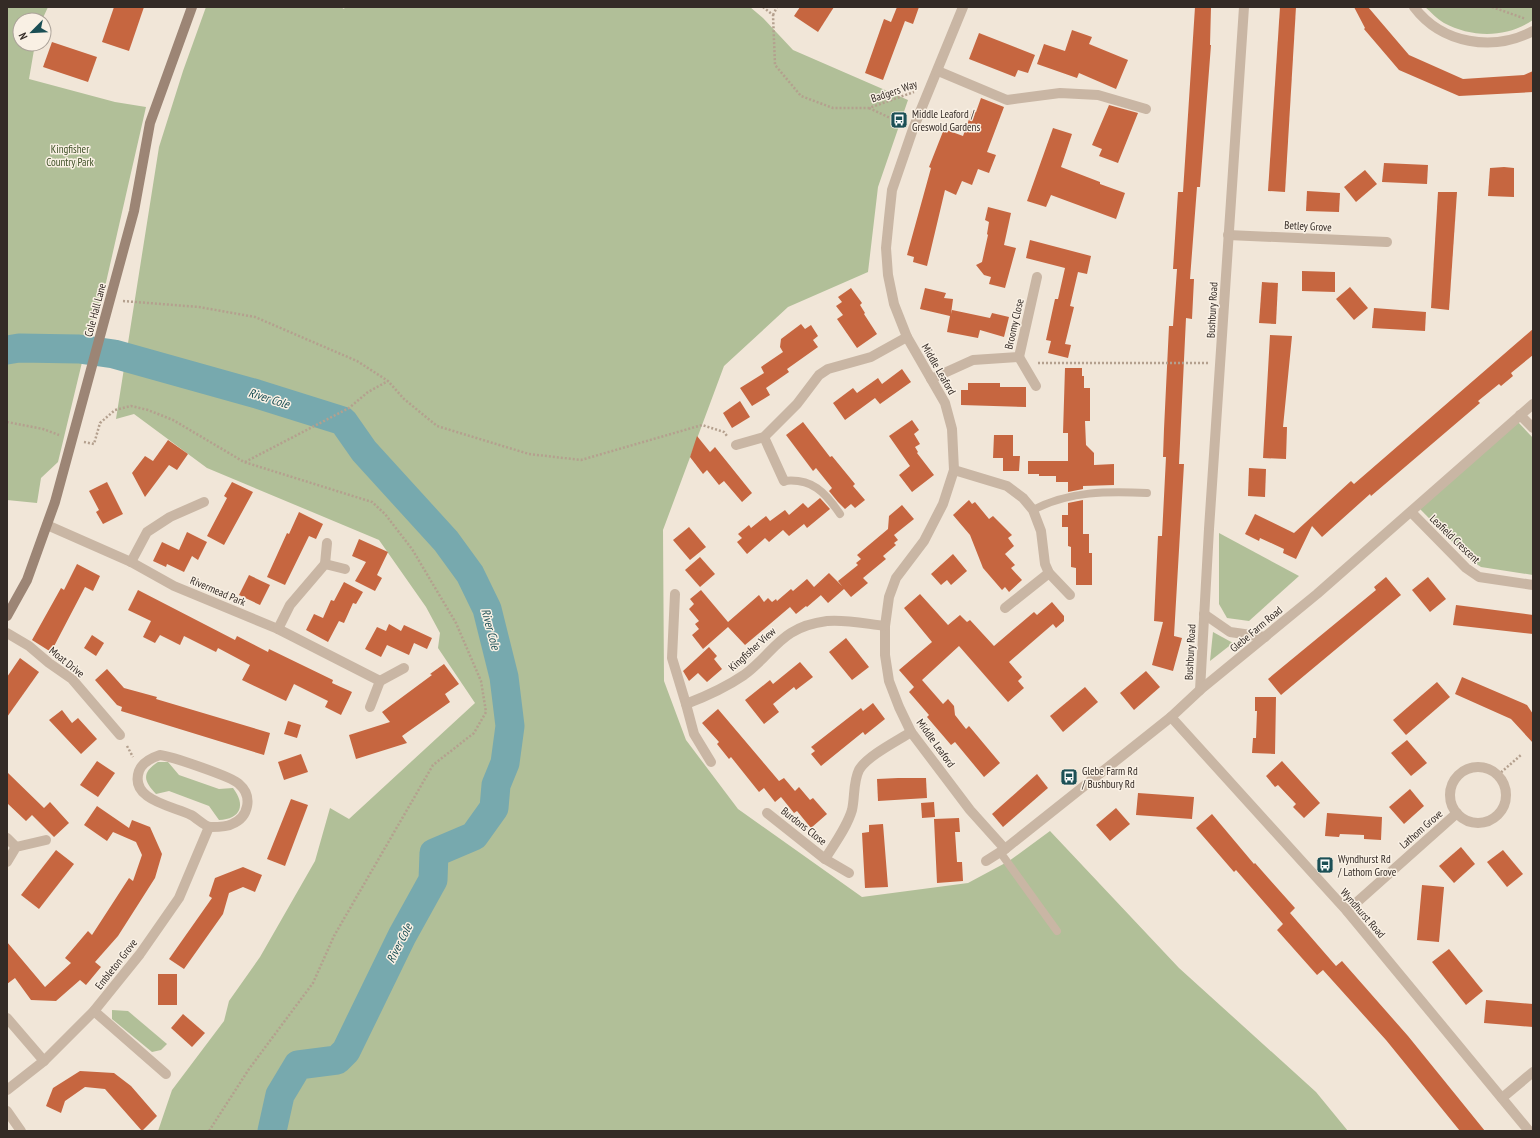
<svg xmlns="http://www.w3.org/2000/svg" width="1540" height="1138" viewBox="0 0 1540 1138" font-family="'PT Sans Narrow',sans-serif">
<rect width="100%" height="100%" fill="#f1e6d8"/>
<g fill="#b1bf98">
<path d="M7 7H48L42 20H20V44H35L29 79 115 102 146 107 102 300 91 325 58 462 41 478 37 503 7 500Z"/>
<path d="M206 7H341L344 9 345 7H750L763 18 793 50 908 100 878 187 868 272 788 307 724 366 663 530 664 681 686 740 738 809 862 897 968 883 1009 861 1050 831 1179 968 1316 1092 1348 1131H158L172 1090 224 1021 229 1001 260 957 315 861 330 808 349 819 475 703 438 648 440 633 426 607 379 540 207 468 134 414 116 419 159 147 183 71Z"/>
<path d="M1425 7H1533V20C1507 38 1472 38 1444 23 1437 19 1431 12 1425 7Z"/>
<path d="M1518 422 1533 438V575L1481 567 1469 559 1420 509Z"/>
<path d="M1219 533 1299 576 1249 621 1227 618 1219 604Z"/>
<path d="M1213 632 1233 643 1210 661Z"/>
<path d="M158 762H168L179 775 219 789 233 788C246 805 241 819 219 820L209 806 169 791 156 794C144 781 141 773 158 762Z"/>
<path d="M112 1010 128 1011 167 1044 161 1050 152 1052 112 1019Z"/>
</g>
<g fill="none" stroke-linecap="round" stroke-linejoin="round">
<path stroke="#77a9ae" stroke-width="29" d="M7 350 19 348 79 349 114 354 257 394 343 421 364 451 446 541 470 574 487 609 504 677 510 726 505 763 496 785 494 808 474 836 434 853 433 880 402 936 346 1051 337 1060 298 1065 280 1095 272 1131"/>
</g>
<g fill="#c66640">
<path d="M114 7H144L129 51 102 42Z"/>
<path d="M800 7H834L818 32 794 16Z"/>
<path d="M897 7H919L913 24 905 21 883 80 865 73 884 19 891 22Z"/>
<path d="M1195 7H1211L1210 45H1211L1200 187H1197L1190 279H1194L1192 319 1186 318 1179 464H1184L1174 636 1182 638 1173 671 1152 665 1163 622 1154 621 1158 536H1162L1166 457H1163L1164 429 1169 326H1173L1177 269H1173L1178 192H1183Z"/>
<path d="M1280 7H1296L1285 192 1268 191Z"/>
<path d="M1354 7H1368L1409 55 1463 79 1524 75 1533 71V92L1459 96 1399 70 1364 29 1365 28Z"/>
<path d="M1072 30 1092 37 1089 44 1128 60 1116 89 1079 73 1077 78 1037 64 1044 44 1065 51Z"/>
<path d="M979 33 1035 55 1028 73 1018 70 1015 77 969 59Z"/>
<path d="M52 42 97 57 88 82 43 67Z"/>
<path d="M981 98 1004 107 987 152 996 155 989 173 978 169 972 185 962 181 956 195 945 190 927 266 913 262 914 257 907 255 931 168 929 167 944 129 963 136 972 111 976 112Z"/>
<path d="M1109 105 1138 113 1118 163 1099 156 1102 149 1092 145Z"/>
<path d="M1053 128 1072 134 1061 167 1100 182V184L1125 193 1116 219 1051 195 1046 207 1027 201Z"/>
<path d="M1384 163 1428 165 1427 184 1382 182Z"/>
<path d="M1504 167 1514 168V197L1488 196 1490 168Z"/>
<path d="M1365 170 1377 184 1356 202 1344 187Z"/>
<path d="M1307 191 1340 193 1339 212 1306 211Z"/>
<path d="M1438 192H1457L1449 310 1431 308Z"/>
<path d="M988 207 1011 213 1004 245 1016 248 1005 288 989 284 991 277 984 275 976 265 982 262 988 235 987 234 989 222 985 220Z"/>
<path d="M1030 240 1091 256 1087 274 1078 272 1070 306 1074 307 1065 344 1071 345 1068 358 1048 353 1051 341 1046 340 1055 299H1058L1065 268 1026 258Z"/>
<path d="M1302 271 1335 272V292L1302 291Z"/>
<path d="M1262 282 1278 283 1276 324 1259 323Z"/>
<path d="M1350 287 1368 308 1354 320 1336 299Z"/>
<path d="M851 288 862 303 860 305 865 313 864 314 877 334 857 348 837 319 843 315 836 306 842 302 838 297Z"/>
<path d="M925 288 946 293 944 298 953 299 951 314 952 310 990 318 992 313 1009 317 1004 337 980 330 978 338 947 332 950 316 920 309Z"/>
<path d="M1374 308 1426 312 1425 331 1372 328Z"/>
<path d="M801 324 805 329 811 325 818 336 813 340 818 347 787 369 789 372 766 388 770 395 752 406 740 388 764 373 761 367 783 352 780 347 781 339Z"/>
<path d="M1533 329V355L1511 373 1513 376 1501 386 1499 384 1478 401 1480 403 1371 496 1370 494 1322 537 1312 526 1296 559 1283 553 1284 549 1260 538 1259 541 1245 534 1255 514 1294 533 1351 481 1354 484Z"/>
<path d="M1270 335 1292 336 1283 427H1287L1286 459 1263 458Z"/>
<path d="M1065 368H1082V376H1084V388H1090V421H1085L1086 445 1094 453V465L1114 464V485L1083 486V489L1068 492V482H1056V476H1039V474H1028V461H1068V433H1063Z"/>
<path d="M902 369 911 382 880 404 875 398 845 420 833 403 853 388 857 393 878 378 882 384Z"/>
<path d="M968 383H1000V387H1026V407L961 405V390H968Z"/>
<path d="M740 401 750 417 732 428 723 413Z"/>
<path d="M912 420 919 430 914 434 920 444 915 447 918 452 917 453 934 475 912 492 899 475 910 466 889 436Z"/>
<path d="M803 422 830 457 832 456 855 484 853 486 865 500 855 508 851 504 845 509 838 502 829 491 832 488 816 468 813 471 786 435Z"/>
<path d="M994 435H1013V456H1020L1019 471H1003V458H993Z"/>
<path d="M697 436 710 452 715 447 752 493 742 502 724 481 719 485 707 470 703 474 690 457Z"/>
<path d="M168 440 188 454 177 470 169 465 145 497 132 473 145 456 153 461Z"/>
<path d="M1249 468 1266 469 1265 497 1248 496Z"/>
<path d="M107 482 123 514 103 524 96 512 99 510 89 491Z"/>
<path d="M232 482 253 492 224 545 207 536 227 498 224 496Z"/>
<path d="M820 498 830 509 807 528 804 524 789 536 783 530 769 542 765 538 747 554 737 542 742 538 738 534 749 525 751 528 766 516 770 521 785 510 789 515 803 503 808 508Z"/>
<path d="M969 500 972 504 975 502 989 519 993 516 1012 535 1008 538 1014 546 1005 554 1015 565 1011 568 1022 580 1009 592 1005 587 1002 590 983 568 970 535 953 515Z"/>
<path d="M1083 500V534H1089V553H1092V585H1076V568L1071 567V547L1068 546V527H1062V515H1068V503Z"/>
<path d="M902 505 914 519 894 535 898 540 894 543 896 545 883 556 886 559 863 578 868 583 851 597 844 589 828 603 818 592 821 595 807 607 806 606 796 614 790 607 745 645 728 627 703 649 692 635 699 629 695 624 699 621 689 609 694 604 690 599 701 590 728 622 759 595 764 602 768 598 772 602 776 599 777 601 791 589 793 591 807 579 814 587 829 573 842 586 838 581 858 565 856 563 861 559 857 555 888 529 889 516Z"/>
<path d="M299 512 323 524 316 539 309 536 285 585 267 577 287 533 289 534Z"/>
<path d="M689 527 706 547 690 560 673 540Z"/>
<path d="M187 532 207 542 198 560 192 556 184 572 167 564 166 567 153 561 162 542 179 550Z"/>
<path d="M359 539 388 552 377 575 382 578 375 591 355 581 366 562 352 556Z"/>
<path d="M953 554 967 571 951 585 947 580 941 585 931 574Z"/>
<path d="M700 557 715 574 700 587 685 570Z"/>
<path d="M77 564 100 576 93 591 85 587 51 652 32 640 61 588 64 590Z"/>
<path d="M249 575 270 585 260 605 239 595Z"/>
<path d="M1386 577 1401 595 1281 695 1268 679 1376 590 1374 587Z"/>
<path d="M1428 577 1446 599 1430 612 1412 590Z"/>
<path d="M344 582 363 592 356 604 353 603 344 623 339 621 328 642 306 630 314 614 323 618 331 600 334 601Z"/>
<path d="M138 590 235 640 237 636 268 652 269 649 333 680 332 683 352 692 341 715 325 707 328 701 294 684 286 701 242 680 250 665 218 648 216 652 184 636 180 645 160 635 155 643 143 637 151 621 128 610Z"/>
<path d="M920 594 948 625 960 615 967 622 970 620 994 646 1034 612 1037 615 1052 602 1064 616V621L1056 628 1053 624 1009 662 1022 677 1018 681 1024 688 1008 702 959 646 922 680 943 704 948 699 954 706 955 715 966 729 969 726 1000 763 984 777 955 742 951 745 927 717 929 715 909 692 914 687 899 670 932 642 904 608Z"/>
<path d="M1456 605 1533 615V634L1453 625Z"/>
<path d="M389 624 401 631 404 625 432 638 427 649 414 643 409 655 387 645 381 657 365 649 377 627 386 631Z"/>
<path d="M92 635 104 643 96 656 84 648Z"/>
<path d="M846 638 869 667 852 680 829 652Z"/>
<path d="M709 647 717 656 714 659 722 669 707 682 698 673 689 681 683 671Z"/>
<path d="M20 658 39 672 7 717V677Z"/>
<path d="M800 662 813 677 796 690 794 687 773 704 779 712 764 724 745 700 770 680 773 684Z"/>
<path d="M444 664 459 684 445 694 450 702 402 736 407 743 356 759 349 735 390 722 382 712 432 675 430 674Z"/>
<path d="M107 669 124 688 157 697 156 699 270 733 264 755 121 711 122 707 117 705 95 680Z"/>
<path d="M1146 671 1160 687 1134 710 1120 693Z"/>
<path d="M1462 677 1527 705 1533 714V743L1511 719 1455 694Z"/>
<path d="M1437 682 1450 697 1406 735 1393 720Z"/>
<path d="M1085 687 1098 702 1063 732 1050 716Z"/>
<path d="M1255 697H1276L1275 754 1252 753 1253 738H1256L1257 711H1255Z"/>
<path d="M873 703 885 719 865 735 863 732 821 766 811 754 815 751 811 747 861 708 863 711Z"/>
<path d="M718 709 779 781 784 778 795 791 799 787 810 800 813 798 827 814 811 828 797 811 794 813 781 797 775 802 764 788 759 792 731 757 729 759 717 744 719 742 702 723Z"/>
<path d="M62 710 72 723 78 718 97 739 81 754 49 720Z"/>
<path d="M288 721 301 725 297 738 284 734Z"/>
<path d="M1407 740 1427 763 1411 776 1391 753Z"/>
<path d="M301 754 308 772 284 780 278 762Z"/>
<path d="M97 761 115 773 98 797 80 785Z"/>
<path d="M1282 761 1320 803 1304 818 1293 807 1296 804 1278 785 1275 787 1266 776Z"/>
<path d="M7 772 44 808 50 802 69 823 54 837 32 815 26 821 7 803Z"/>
<path d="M1037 774 1048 788 1003 827 992 814Z"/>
<path d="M898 778H926L927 798 878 801 877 779Z"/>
<path d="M1410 789 1424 806 1404 824 1389 807Z"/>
<path d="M1138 793 1194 797 1192 819 1136 815Z"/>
<path d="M291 799 308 805 285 866 267 859Z"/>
<path d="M934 802 935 817 922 818 921 803Z"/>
<path d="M97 806 129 828 132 820 150 827 162 854 155 878 118 936 95 962 101 967 86 985 80 980 56 1001 31 1000 15 978 7 984V942L45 987 71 963 65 958 88 931 92 935 129 878 133 881 142 855 136 842 113 832 107 841 84 825Z"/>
<path d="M1116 808 1130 824 1110 841 1096 825Z"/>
<path d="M1327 813 1382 817 1381 840 1364 839V835L1340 834 1339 837 1325 836Z"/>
<path d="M1212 814 1254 864 1255 863 1295 908 1290 913 1336 966 1342 961 1408 1036 1485 1131H1460L1386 1040 1323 970 1317 975 1277 930 1283 924 1236 870 1234 872 1196 828Z"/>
<path d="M959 818 960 832H955L957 862H962L963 881 937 883 934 819Z"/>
<path d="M883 824 888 887 865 888 862 833 869 832V825Z"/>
<path d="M1461 847 1475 864 1454 883 1439 866Z"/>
<path d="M56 850 74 864 39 909 21 895Z"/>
<path d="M1503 850 1523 874 1507 887 1487 862Z"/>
<path d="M243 867 262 875 255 892 243 887 229 893 223 914 184 969 169 959 212 898 209 896 215 878Z"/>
<path d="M1422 885 1444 887 1439 942 1417 940Z"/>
<path d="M1449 949 1483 991 1466 1005 1432 962Z"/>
<rect x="158" y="974" width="19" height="31"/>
<path d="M1486 1000 1533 1004V1027L1484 1023Z"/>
<path d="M183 1014 205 1033 192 1047 171 1028Z"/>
<path d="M80 1071 114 1073 131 1086 157 1116 142 1131 105 1089 85 1087 65 1101 61 1113 46 1106 53 1088Z"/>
</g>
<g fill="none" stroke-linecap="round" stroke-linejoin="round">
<g stroke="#b4a08e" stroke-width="2.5" stroke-dasharray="2 2" stroke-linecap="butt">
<path d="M763 7 773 15 775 65 801 96 833 108H869L914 92"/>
<path d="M1492 7 1526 19"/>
<path d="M773 15 777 7"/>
<path d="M869 108 903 124"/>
<path d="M123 301 199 307 255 317 357 361 388 381 404 399 437 426 529 454 581 460 702 425 724 432 727 436"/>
<path d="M1038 363H1209"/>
<path d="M7 422 43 429 59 435"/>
<path d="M84 442 94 444 100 423 115 410 131 406 148 410 173 420 244 462 372 502 385 514 412 549 456 623 481 681 486 712 474 733 433 765 334 936 313 983 249 1069 209 1131"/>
<path d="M245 462 349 408 368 392 388 381"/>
<path d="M127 746 133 757"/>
<path d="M1498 775 1521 755"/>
</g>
<g stroke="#c9b6a4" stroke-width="8">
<path d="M784 481C812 478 825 492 840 514"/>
<path d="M1033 510C1069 491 1108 491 1147 493"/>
<path d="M1000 852 1057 931"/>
</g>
<g stroke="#c9b6a4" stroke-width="10">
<path d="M963 7 913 129 892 190 889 218 886 248 888 275 894 304 907 337 945 403 952 429 954 470 943 504 924 541 896 578 889 597 885 626V655L889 681 899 707 911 732 970 810 1005 849"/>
<path d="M1414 7C1442 44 1493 52 1533 31"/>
<path d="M938 71 1007 100 1060 93 1098 95 1146 109"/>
<path d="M1228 235 1387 242"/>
<path d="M1019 357 1036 386"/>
<path d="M931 379 973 360 1019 357 1037 277"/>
<path d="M1520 415 1533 428"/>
<path d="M764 437 784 481"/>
<path d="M736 445 764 437 797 404 819 375 828 369 871 357 907 337"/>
<path d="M954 470 1007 486 1023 498 1033 510 1041 531 1045 564 1049 573 1070 595"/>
<path d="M1411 512 1466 568 1479 577 1533 585"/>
<path d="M47 525 131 562 174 586 278 629 380 681 370 707"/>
<path d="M131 562 147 532 170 517 204 502"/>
<path d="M325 564 327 543"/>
<path d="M675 594 672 658 686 704C707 696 725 688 744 675 775 652 780 627 827 621 844 619 867 624 885 626"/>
<path d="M1005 608 1049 573"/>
<path d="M1204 614 1230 632 1265 637"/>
<path d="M278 629 290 605 325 564 345 569"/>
<path d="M7 633 29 646 49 663 72 679 120 735"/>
<path d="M380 681 404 668"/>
<path d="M1200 690 1209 529 1244 7"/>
<path d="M686 704 694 734 711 762"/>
<path d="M1171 717 1347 911 1529 1131"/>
<path d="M160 755C170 756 233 777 239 784 253 796 249 817 232 824 227 827 217 827 211 827 205 827 197 818 191 815 173 806 129 800 139 771 142 763 151 758 160 755Z"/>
<circle cx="1478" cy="795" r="28"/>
<path d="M767 813 825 859 849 873"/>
<path d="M7 838 16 847"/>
<path d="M825 859C835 843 847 827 852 810 855 797 853 782 859 770 867 756 897 741 911 732"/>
<path d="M986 861 1005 849 1171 717 1200 690 1317 594 1533 404"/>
<path d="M7 862 16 847 46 840"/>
<path d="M1347 911 1457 813"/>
<path d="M94 1011 166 1074"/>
<path d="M7 1018 44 1061"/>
<path d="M7 1090 44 1061 94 1011 140 954 179 898 209 827"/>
<path d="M1502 1098 1533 1072"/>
<path d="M7 1111 21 1131"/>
</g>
<path stroke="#9c8575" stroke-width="10" d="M7 616 27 580 55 502 134 211 150 123 192 7"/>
</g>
<defs>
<g id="bus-square" transform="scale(0.9)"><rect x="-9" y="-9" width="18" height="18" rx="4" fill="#1b4f55" stroke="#f9f0e4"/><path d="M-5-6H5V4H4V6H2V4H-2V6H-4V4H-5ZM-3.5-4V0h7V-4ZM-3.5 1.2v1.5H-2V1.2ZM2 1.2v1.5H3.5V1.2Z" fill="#fff"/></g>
</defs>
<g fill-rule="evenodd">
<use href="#bus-square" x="899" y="120"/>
<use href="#bus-square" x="1069" y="777"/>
<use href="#bus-square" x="1325" y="865"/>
</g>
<g text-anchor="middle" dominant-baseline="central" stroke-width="3" stroke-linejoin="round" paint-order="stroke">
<g font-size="11" fill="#342b26" stroke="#f9f0e4">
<text transform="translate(894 91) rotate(-19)">Badgers Way</text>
<text transform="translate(1308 226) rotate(3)">Betley Grove</text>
<text transform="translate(95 310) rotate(-75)">Cole Hall Lane</text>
<text transform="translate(1212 310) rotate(-87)">Bushbury Road</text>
<text transform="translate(1014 324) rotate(-77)">Broomy Close</text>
<text transform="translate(939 369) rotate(60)">Middle Leaford</text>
<text transform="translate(1455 539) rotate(44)">Leafield Crescent</text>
<text transform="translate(218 591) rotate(23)">Rivermead Park</text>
<text transform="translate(1256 629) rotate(-40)">Glebe Farm Road</text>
<text transform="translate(752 649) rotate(-42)">Kingfisher View</text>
<text transform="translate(1190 652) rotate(-87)">Bushbury Road</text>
<text transform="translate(67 662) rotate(39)">Moat Drive</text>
<text transform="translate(936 743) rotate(54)">Middle Leaford</text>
<text transform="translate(804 826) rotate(38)">Burdons Close</text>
<text transform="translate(1421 829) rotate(-41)">Lathom Grove</text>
<text transform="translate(1363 913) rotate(49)">Wyndhurst Road</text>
<text transform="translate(116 964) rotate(-52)">Embleton Grove</text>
</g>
<g font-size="11" fill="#342b26" stroke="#f9f0e4" text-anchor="start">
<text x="912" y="114">Middle Leaford /<tspan x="912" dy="13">Greswold Gardens</tspan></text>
<text x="1082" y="771">Glebe Farm Rd<tspan x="1082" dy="13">/ Bushbury Rd</tspan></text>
<text x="1338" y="859">Wyndhurst Rd<tspan x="1338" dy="13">/ Lathom Grove</tspan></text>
</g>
<g font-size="11" fill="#415229" stroke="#f9f0e4">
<text x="70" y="149">Kingfisher<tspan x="70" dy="13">Country Park</tspan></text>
</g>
<g font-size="12" font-style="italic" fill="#1b4f55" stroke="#f9f0e4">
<text transform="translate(269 398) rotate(17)">River Cole</text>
<text transform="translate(491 629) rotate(75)">River Cole</text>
<text transform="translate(399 943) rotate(-63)">River Cole</text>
</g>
</g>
<rect width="1540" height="1138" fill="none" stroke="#342b26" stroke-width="16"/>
<g transform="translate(32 32) rotate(246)"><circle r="19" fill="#f9f0e4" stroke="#aaa198"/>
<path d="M0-3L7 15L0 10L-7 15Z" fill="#1b4f55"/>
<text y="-6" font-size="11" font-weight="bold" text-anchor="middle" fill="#342b26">N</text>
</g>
</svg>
